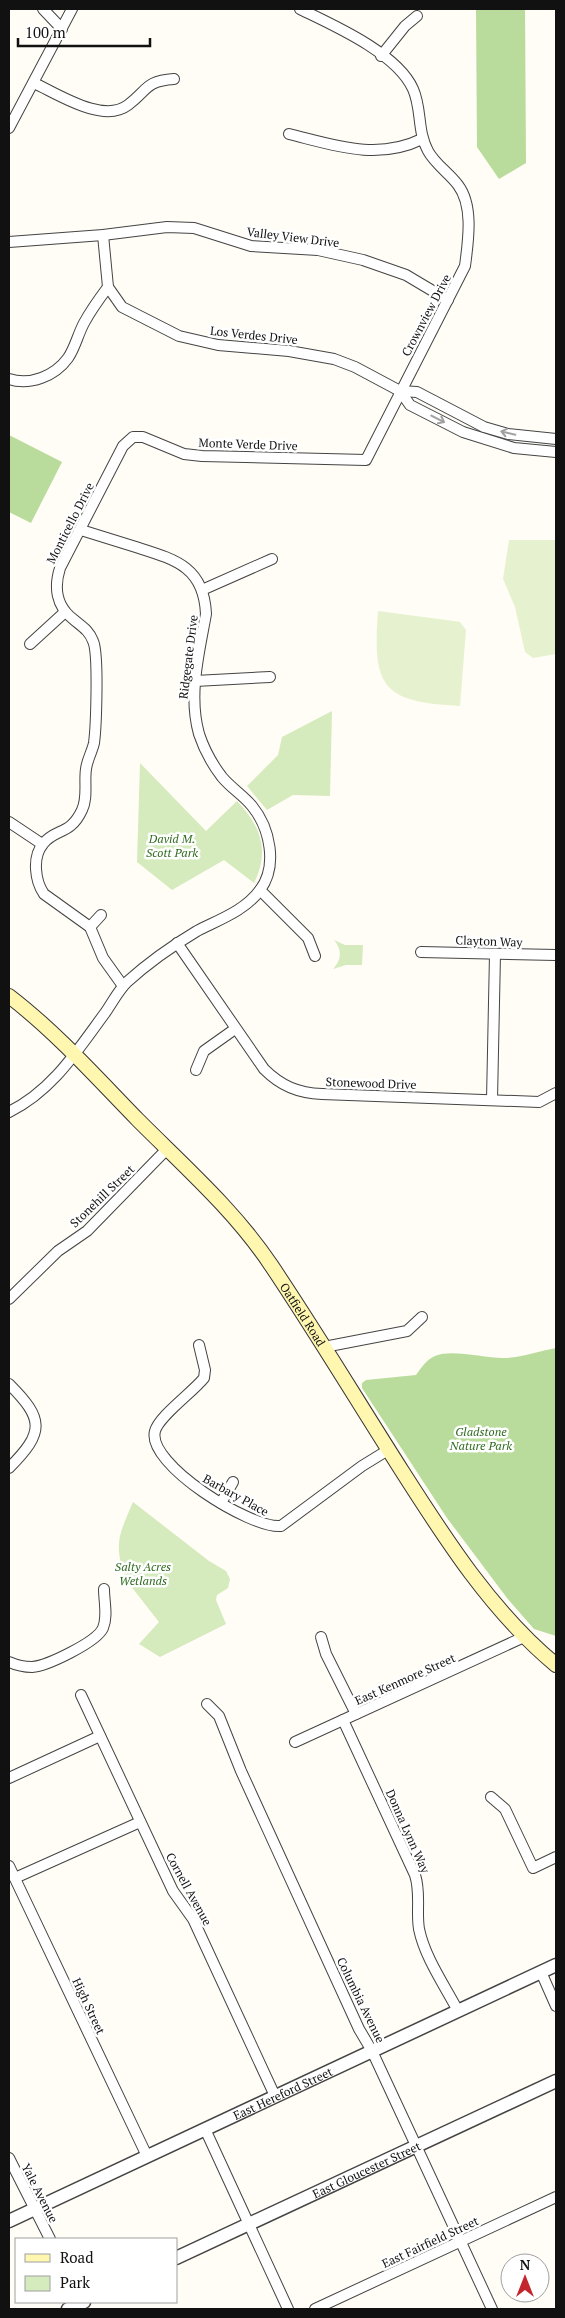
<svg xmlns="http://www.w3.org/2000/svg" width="565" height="2318" viewBox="0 0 565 2318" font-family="'PT Serif',serif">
<rect width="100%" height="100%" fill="#fffdf5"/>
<g fill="#d5ebbd">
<path d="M332 711 330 796 293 795 267 810 247 786 278 755 282 737Z"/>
<path d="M140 763 206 831 237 801C261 826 270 851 254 883L224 860 172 890 137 862Z"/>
<path d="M334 940 345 945H363L362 965H346L333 969C342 960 342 949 334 940Z"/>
<path d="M133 1502 209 1561 226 1571 230 1579 228 1588 217 1595 216 1600 226 1624 160 1657 139 1644 159 1622 130 1585 124 1586 122 1581 126 1579C113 1544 119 1535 133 1502Z"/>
</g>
<g fill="#b9dc9c">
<path d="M476 9H525L526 163 499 179 477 147Z"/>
<path d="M9 435 62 462 31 523 9 512Z"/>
<path d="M556 1348V1636L534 1629 507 1598 447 1518 362 1388V1383L366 1380 416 1375C421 1368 427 1359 435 1356 452 1349 483 1358 503 1358 520 1358 539 1351 556 1348Z"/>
</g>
<g fill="#e6f2cf">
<path d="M509 540H556V654L533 658 525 652 515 607 503 579Z"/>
<path d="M378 611 454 621 460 622 466 630 460 706C383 702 372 688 378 611Z"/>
</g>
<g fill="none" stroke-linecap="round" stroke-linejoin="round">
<g stroke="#444" stroke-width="12">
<g id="minor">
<path d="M43 9 62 29"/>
<path d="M381 56 405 26 417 16"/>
<path d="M34 83C58 94 103 124 128 105 148 90 145 81 174 79"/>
<path d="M9 128 72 9"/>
<path d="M289 134C334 145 377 161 422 139"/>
<path d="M103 235 108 287 122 307 179 336 218 345 289 351 334 359 355 367 400 391 417 392 484 427 508 434 556 439"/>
<path d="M9 242 103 235 167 227 194 228 251 246 318 250 363 260 406 275 448 300"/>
<path d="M9 379C30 386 55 376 68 358 75 348 78 334 84 323 91 310 99 299 108 287"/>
<path d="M400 391 410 405 463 432 514 448 556 452"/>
<path d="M202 590 272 559"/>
<path d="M30 644 65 612"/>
<path d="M195 681 270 677"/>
<path d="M9 822 42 844"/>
<path d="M260 890 308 938 315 956"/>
<path d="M90 927 101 915"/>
<path d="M177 943 264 1069C281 1086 298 1093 322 1094L539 1102 556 1093"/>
<path d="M421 952 556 955"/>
<path d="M123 986 103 958 90 927 44 894C35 881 32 857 43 844 55 828 70 836 82 810 88 798 84 782 86 769 87 760 92 752 94 743 96 728 99 654 93 641 89 630 81 626 73 619 56 606 54 587 60 568L123 446 133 437H143L184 454 202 456 366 460 465 266C468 242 474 206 458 185 449 173 435 164 428 151 417 131 422 109 413 89 397 53 333 25 300 9"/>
<path d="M196 1070 204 1051 235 1029"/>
<path d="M492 1100 495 954"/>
<path d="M9 1112C52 1091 77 1051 105 1013 112 1003 118 991 127 982 148 963 172 946 197 931 218 920 245 911 260 890 278 866 270 828 252 806 243 795 231 788 222 777 212 764 204 749 199 734 188 695 199 653 206 614 204 568 177 560 139 548 120 542 100 536 81 530"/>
<path d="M9 1299 58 1251 87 1231 167 1149"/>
<path d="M199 1345 205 1370 204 1378C193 1392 159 1416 155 1431 146 1464 251 1529 281 1526L362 1466 388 1450"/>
<path d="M324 1347 407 1331 422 1317"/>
<path d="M9 1384C44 1419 45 1432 9 1468"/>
<path d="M221 1503 233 1482"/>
<path d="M321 1637 326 1654 356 1714"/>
<path d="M9 1662C16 1665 23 1667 32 1667 47 1666 97 1642 103 1628 108 1616 104 1602 104 1589"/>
<path d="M81 1695 173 1891 193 1919 275 2096"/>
<path d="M207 1704 219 1716 241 1771 359 2029 372 2051 492 2309"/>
<path d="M343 1720 415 1875C421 1893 416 1911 419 1929 425 1958 445 1986 458 2011"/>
<path d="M295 1742 524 1637"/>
<path d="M9 1778 100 1736"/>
<path d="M491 1797 505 1809 533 1868 556 1857"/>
<path d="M9 1866 147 2156"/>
<path d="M15 1878 140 1822"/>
<path d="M541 1972 556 2006"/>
<path d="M205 2129 288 2309"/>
<path d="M9 2158 50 2239"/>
<path d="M315 2309 556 2197"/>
</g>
</g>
<g stroke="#444" stroke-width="15">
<g id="tertiary">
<path id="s1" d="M9 2221 556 1965"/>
<path id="s2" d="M176 2258 556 2081"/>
<path d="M68 2309 84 2302"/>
</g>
</g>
<g stroke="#333" stroke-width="16">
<g id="secondary">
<path id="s3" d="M9 996C56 1032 97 1078 138 1120 184 1166 235 1211 271 1265 316 1332 358 1402 402 1471 446 1540 492 1612 556 1665"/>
</g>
</g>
<use href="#minor" stroke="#fff" stroke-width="10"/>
<use href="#tertiary" stroke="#fff" stroke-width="12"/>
<use href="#secondary" stroke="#fff6b0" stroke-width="14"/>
</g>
<defs><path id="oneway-shaft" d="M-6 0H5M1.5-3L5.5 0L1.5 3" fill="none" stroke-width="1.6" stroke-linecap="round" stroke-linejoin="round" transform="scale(1.25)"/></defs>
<g stroke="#a0a0a0">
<use href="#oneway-shaft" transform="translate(438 419) rotate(27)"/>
<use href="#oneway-shaft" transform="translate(508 433) rotate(-167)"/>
</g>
<g text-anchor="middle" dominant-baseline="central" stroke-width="5" stroke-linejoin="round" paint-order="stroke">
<g font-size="12" fill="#111" stroke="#fff">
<text transform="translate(293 237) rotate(7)">Valley View Drive</text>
<text transform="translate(426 315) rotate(-62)">Crownview Drive</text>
<text transform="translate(254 335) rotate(6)">Los Verdes Drive</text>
<text transform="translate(248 444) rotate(2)">Monte Verde Drive</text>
<text transform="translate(70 523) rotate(-63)">Monticello Drive</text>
<text transform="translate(188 657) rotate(-83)">Ridgegate Drive</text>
<text transform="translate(489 941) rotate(2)">Clayton Way</text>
<text transform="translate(371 1083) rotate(2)">Stonewood Drive</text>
<text transform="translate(102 1196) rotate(-44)">Stonehill Street</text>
<text stroke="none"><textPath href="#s3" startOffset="435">Oatfield Road</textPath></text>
<text transform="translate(236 1495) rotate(29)">Barbary Place</text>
<text transform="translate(405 1679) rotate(-24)">East Kenmore Street</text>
<text transform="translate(408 1831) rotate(66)">Donna Lynn Way</text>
<text transform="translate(189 1889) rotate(61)">Cornell Avenue</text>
<text transform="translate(361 2000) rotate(64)">Columbia Avenue</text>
<text transform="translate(89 2006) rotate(65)">High Street</text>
<text stroke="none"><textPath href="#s1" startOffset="302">East Hereford Street</textPath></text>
<text stroke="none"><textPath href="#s2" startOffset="210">East Gloucester Street</textPath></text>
<text transform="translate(40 2193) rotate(63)">Yale Avenue</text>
<text transform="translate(430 2242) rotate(-25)">East Fairfield Street</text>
</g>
<g font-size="12" font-style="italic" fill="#2f6b1f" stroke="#fff">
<text x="172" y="838">David M.<tspan x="172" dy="14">Scott Park</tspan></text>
<text x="481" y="1431">Gladstone<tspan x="481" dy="14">Nature Park</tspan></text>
<text x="143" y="1566">Salty Acres<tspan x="143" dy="14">Wetlands</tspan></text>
</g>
</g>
<rect width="565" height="2318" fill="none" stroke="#111111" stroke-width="20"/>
<rect x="15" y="2238" width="162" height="65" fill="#ffffff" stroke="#a0a0a0"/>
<rect x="25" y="2254" width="25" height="8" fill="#fff6b0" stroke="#a0a0a0"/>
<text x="60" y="2263" font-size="15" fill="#111111">Road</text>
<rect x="25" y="2276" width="25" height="15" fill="#d5ebbd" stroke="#a0a0a0"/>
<text x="60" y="2288" font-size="15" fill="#111111">Park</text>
<g transform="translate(525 2278)"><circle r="24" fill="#ffffff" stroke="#a0a0a0"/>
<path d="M0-4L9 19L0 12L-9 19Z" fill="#c4262e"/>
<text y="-8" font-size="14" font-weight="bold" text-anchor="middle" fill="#111111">N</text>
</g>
<path d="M18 38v8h132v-8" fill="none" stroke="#111111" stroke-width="2.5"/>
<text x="25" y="38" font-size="15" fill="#111111" stroke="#ffffff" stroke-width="4" paint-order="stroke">100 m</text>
</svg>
